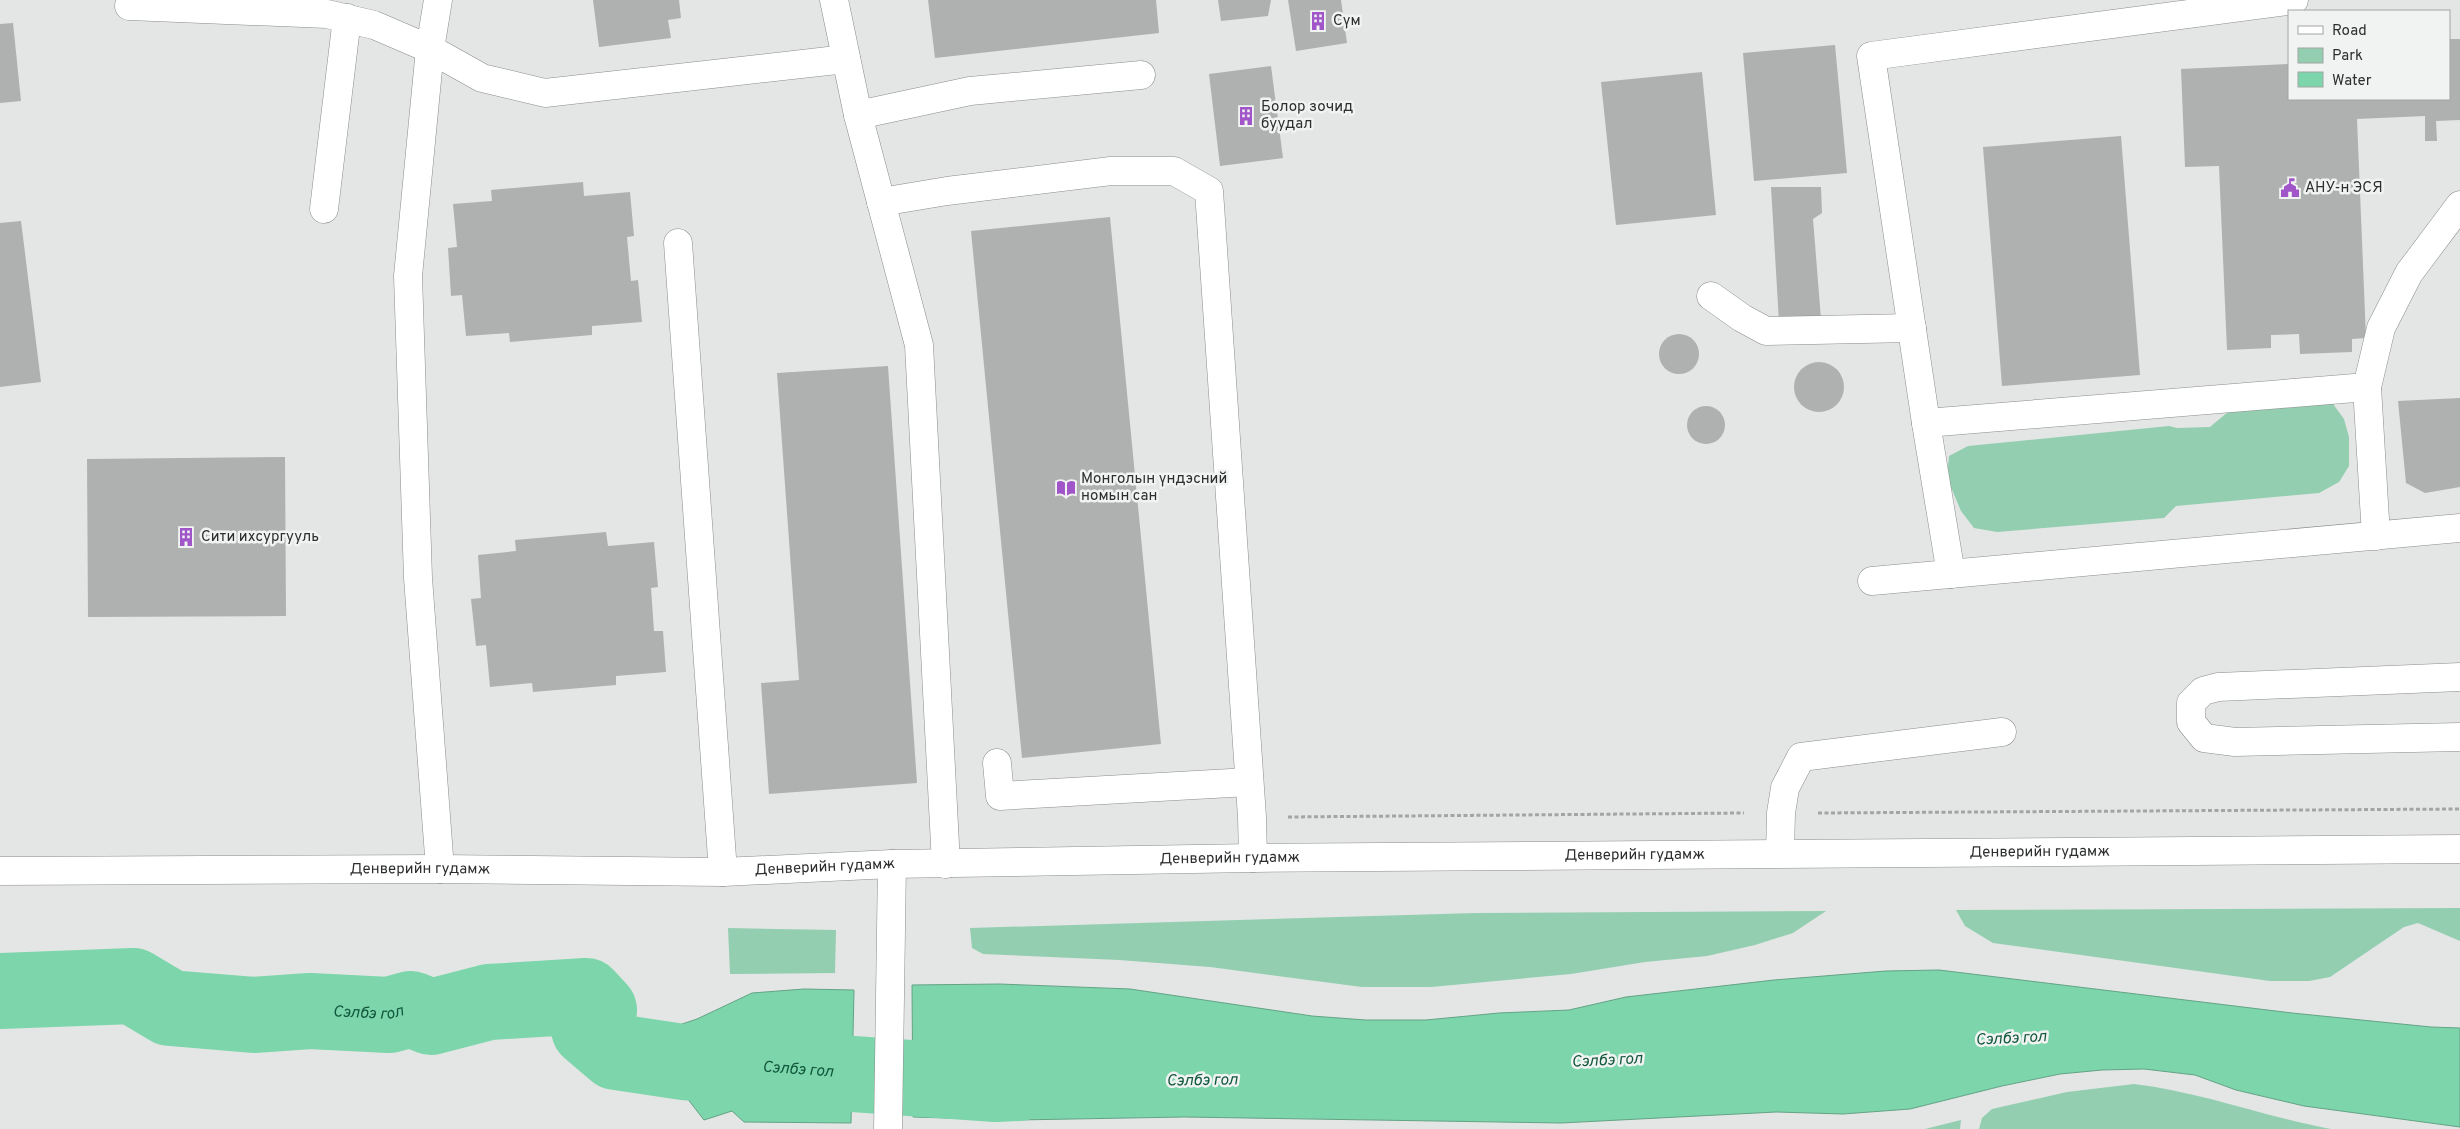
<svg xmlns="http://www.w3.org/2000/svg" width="2460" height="1129" viewBox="0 0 2460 1129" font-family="Overpass,sans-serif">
<rect width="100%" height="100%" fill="#e3e6e4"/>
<g fill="#93ceb1">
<path d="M2325 393 2344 419 2349 437V466L2339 482 2319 493 2176 506 2164 518 1997 532 1974 528 1961 511 1947 478 1949 456 1968 446 2169 426 2177 428 2210 427 2235 406Z"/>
<path d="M2460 908V941L2418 923 2404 927 2330 977 2309 981H2270L1993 943 1965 926 1956 910Z"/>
<path d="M1826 911 1793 933 1755 945 1707 956 1645 962 1571 974 1431 987H1362L1210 967 1119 960 983 954 972 948 970 928 1476 913Z"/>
<path d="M728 928 836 930 835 973 730 974Z"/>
<path d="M2134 1084C2202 1092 2265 1117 2331 1129H1979L1982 1118 1992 1109 2067 1092Z"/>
<path d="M1961 1120 1960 1129H1925Z"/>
</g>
<g fill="#7cd5ab" stroke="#64a386">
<path d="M1939 970 2292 1013 2431 1027 2460 1028V1127L2304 1106 2236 1090 2195 1075 2144 1069 2102 1070 2060 1074 2002 1086 1910 1109 1843 1114 1776 1112 1561 1123 1184 1117 1016 1120 913 1117 912 985 999 984 1130 989 1312 1016 1366 1020H1426L1499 1013 1569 1010 1626 997 1774 980 1886 971Z"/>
<path d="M804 989 854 990 851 1123 744 1122 732 1111 704 1120 680 1089 594 1043 621 1034 637 1039 697 1019 752 993Z"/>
</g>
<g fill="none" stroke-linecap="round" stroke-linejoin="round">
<path stroke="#7cd5ab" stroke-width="76" id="s1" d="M0 991 133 986 170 1008 253 1015 310 1011 389 1015 411 1009 431 1017 489 1002 586 996 599 1010 589 1029 616 1052 683 1062 996 1084 1019 1083"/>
</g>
<g fill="#aeb1b0">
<path d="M593 0H679L681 18 668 20 671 38 599 47Z"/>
<path d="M928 0H1156L1159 33 935 58Z"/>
<path d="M1218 0H1271L1268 16 1221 21Z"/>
<path d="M1288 0H1341L1347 43 1296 51Z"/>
<path d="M13 23 21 101 0 103V24Z"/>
<path d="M2449 39H2460V120L2436 121 2437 141H2425V116L2357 119 2366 338 2352 339V352L2300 354 2299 334 2271 335V348L2227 350 2219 166 2185 167 2181 69 2289 64V99H2449Z"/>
<path d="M1835 45 1847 173 1754 181 1743 53Z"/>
<path d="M1271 66 1283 158 1220 166 1209 74Z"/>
<path d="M1702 72 1716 215 1616 225 1601 82Z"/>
<path d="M2121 136 2140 375 2002 386 1983 147Z"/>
<path d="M583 182 584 196 630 192 634 236 627 237 631 281 638 280 642 322 592 326V335L510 342 509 333 466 336 462 295 451 296 448 248 457 247 453 204 492 201 491 190Z"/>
<path d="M1771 187H1821L1822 213 1813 219 1821 319 1779 322Z"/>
<path d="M1110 217 1161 744 1022 758 971 231Z"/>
<path d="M21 221 41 382 0 387V223Z"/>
<circle cx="1679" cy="354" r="20"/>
<circle cx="1819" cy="387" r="25"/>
<path d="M888 366 917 783 769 794 761 683 799 680 777 373Z"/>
<path d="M2460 398V487L2425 493 2406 483 2398 401Z"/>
<circle cx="1706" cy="425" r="19"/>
<path d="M285 457 286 616 88 617 87 459Z"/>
<path d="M606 532 608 546 654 542 658 587 651 588 654 631H663L666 672 616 676V685L533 692 532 683 490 687 486 645 476 646 471 599 481 598 478 555 516 551 515 540Z"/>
</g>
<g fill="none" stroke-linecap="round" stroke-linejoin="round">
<g stroke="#8a8d8b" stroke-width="29">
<g id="minor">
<path d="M438 0 430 49 408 276 418 578 440 869"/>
<path d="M834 0 858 115 919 345 946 864"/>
<path d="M129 6 327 14 374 25 430 49 482 78 545 93 846 59"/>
<path d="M858 115 970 91 1141 75"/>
<path d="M881 202 947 191 1111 171H1174L1209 191 1252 817 1253 858"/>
<path d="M324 209 347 18"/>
<path d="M678 243 723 872"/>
<path d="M1711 296 1742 318 1766 331 1912 328"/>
<path d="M1926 423 2367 387"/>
<path d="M2376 536 2367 387 2381 328 2409 273 2460 205"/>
<path d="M1951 574 1926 423 1871 56 2294 0"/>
<path d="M1872 581 2460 528"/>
<path d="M2460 677 2218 687 2203 691 2191 703V722L2204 738 2235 742 2460 737"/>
<path d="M997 763 1000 796 1249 782"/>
<path d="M1780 853 1781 813 1785 788 1801 757 2002 732"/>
<path id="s2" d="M0 871 440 869 723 872 892 864 1253 858 2460 849"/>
<path d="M888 1129 892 864"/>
</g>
</g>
<g stroke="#a2a5a3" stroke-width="3" stroke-dasharray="4 2.5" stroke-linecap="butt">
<path d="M1818 813 2460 809"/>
<path d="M1288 817 1744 813"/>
</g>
<use href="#minor" stroke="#fff" stroke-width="28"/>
</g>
<defs>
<g id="building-bare" transform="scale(1.5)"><path d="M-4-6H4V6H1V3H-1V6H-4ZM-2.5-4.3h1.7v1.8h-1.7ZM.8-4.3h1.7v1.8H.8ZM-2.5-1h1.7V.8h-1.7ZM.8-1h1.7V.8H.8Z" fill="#a055c8" stroke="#f0f3f2" stroke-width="2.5" paint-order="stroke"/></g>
<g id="civic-bare" transform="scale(1.5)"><path d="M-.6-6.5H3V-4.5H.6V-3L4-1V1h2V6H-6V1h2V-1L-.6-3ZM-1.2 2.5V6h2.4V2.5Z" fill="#a055c8" stroke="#f0f3f2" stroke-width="2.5" paint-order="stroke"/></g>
<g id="library-bare" transform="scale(1.5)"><path d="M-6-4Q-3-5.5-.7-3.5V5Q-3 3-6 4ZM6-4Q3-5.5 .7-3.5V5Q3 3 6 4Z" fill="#a055c8" stroke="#f0f3f2" stroke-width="2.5" paint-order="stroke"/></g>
</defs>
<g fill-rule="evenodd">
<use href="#building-bare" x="1318" y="21"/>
<use href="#building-bare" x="1246" y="116"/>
<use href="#civic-bare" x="2290" y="188"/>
<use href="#library-bare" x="1066" y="488"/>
<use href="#building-bare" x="186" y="537"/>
</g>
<g text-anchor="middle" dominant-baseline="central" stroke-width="5" stroke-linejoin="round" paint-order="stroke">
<g font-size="15" fill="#2d2f2e" stroke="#f0f3f2" text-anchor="start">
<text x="1333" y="21">Сүм</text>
<text x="1261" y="107">Болор зочид<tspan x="1261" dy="17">буудал</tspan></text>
<text x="2305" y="188">АНУ-н ЭСЯ</text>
<text x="1081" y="479">Монголын үндэсний<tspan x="1081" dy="17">номын сан</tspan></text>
<text x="201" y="537">Сити ихсургууль</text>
</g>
<g font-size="15" fill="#2d2f2e" stroke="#f0f3f2">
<text stroke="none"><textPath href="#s2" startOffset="2040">Денверийн гудамж</textPath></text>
<text stroke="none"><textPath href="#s2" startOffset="1635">Денверийн гудамж</textPath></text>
<text stroke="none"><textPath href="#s2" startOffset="1230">Денверийн гудамж</textPath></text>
<text stroke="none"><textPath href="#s2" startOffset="825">Денверийн гудамж</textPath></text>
<text stroke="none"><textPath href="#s2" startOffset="420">Денверийн гудамж</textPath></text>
</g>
<g font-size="16" font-style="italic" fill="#12583d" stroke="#f0f3f2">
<text stroke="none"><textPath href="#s1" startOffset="375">Сэлбэ гол</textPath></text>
<text transform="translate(2011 1039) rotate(-3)">Сэлбэ гол</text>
<text transform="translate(1607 1061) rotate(-3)">Сэлбэ гол</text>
<text stroke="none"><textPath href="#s1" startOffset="856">Сэлбэ гол</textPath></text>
<text transform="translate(1202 1081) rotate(-1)">Сэлбэ гол</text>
</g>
</g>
<rect x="2288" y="10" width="162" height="90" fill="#f0f3f2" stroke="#a2a5a4"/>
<rect x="2298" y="26" width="25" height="8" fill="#ffffff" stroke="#a2a5a4"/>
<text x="2332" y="35" font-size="15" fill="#2d2f2e">Road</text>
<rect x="2298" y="48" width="25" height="15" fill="#93ceb1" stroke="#a2a5a4"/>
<text x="2332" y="60" font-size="15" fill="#2d2f2e">Park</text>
<rect x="2298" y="72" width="25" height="15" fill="#7cd5ab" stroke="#a2a5a4"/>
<text x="2332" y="85" font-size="15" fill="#2d2f2e">Water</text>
</svg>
